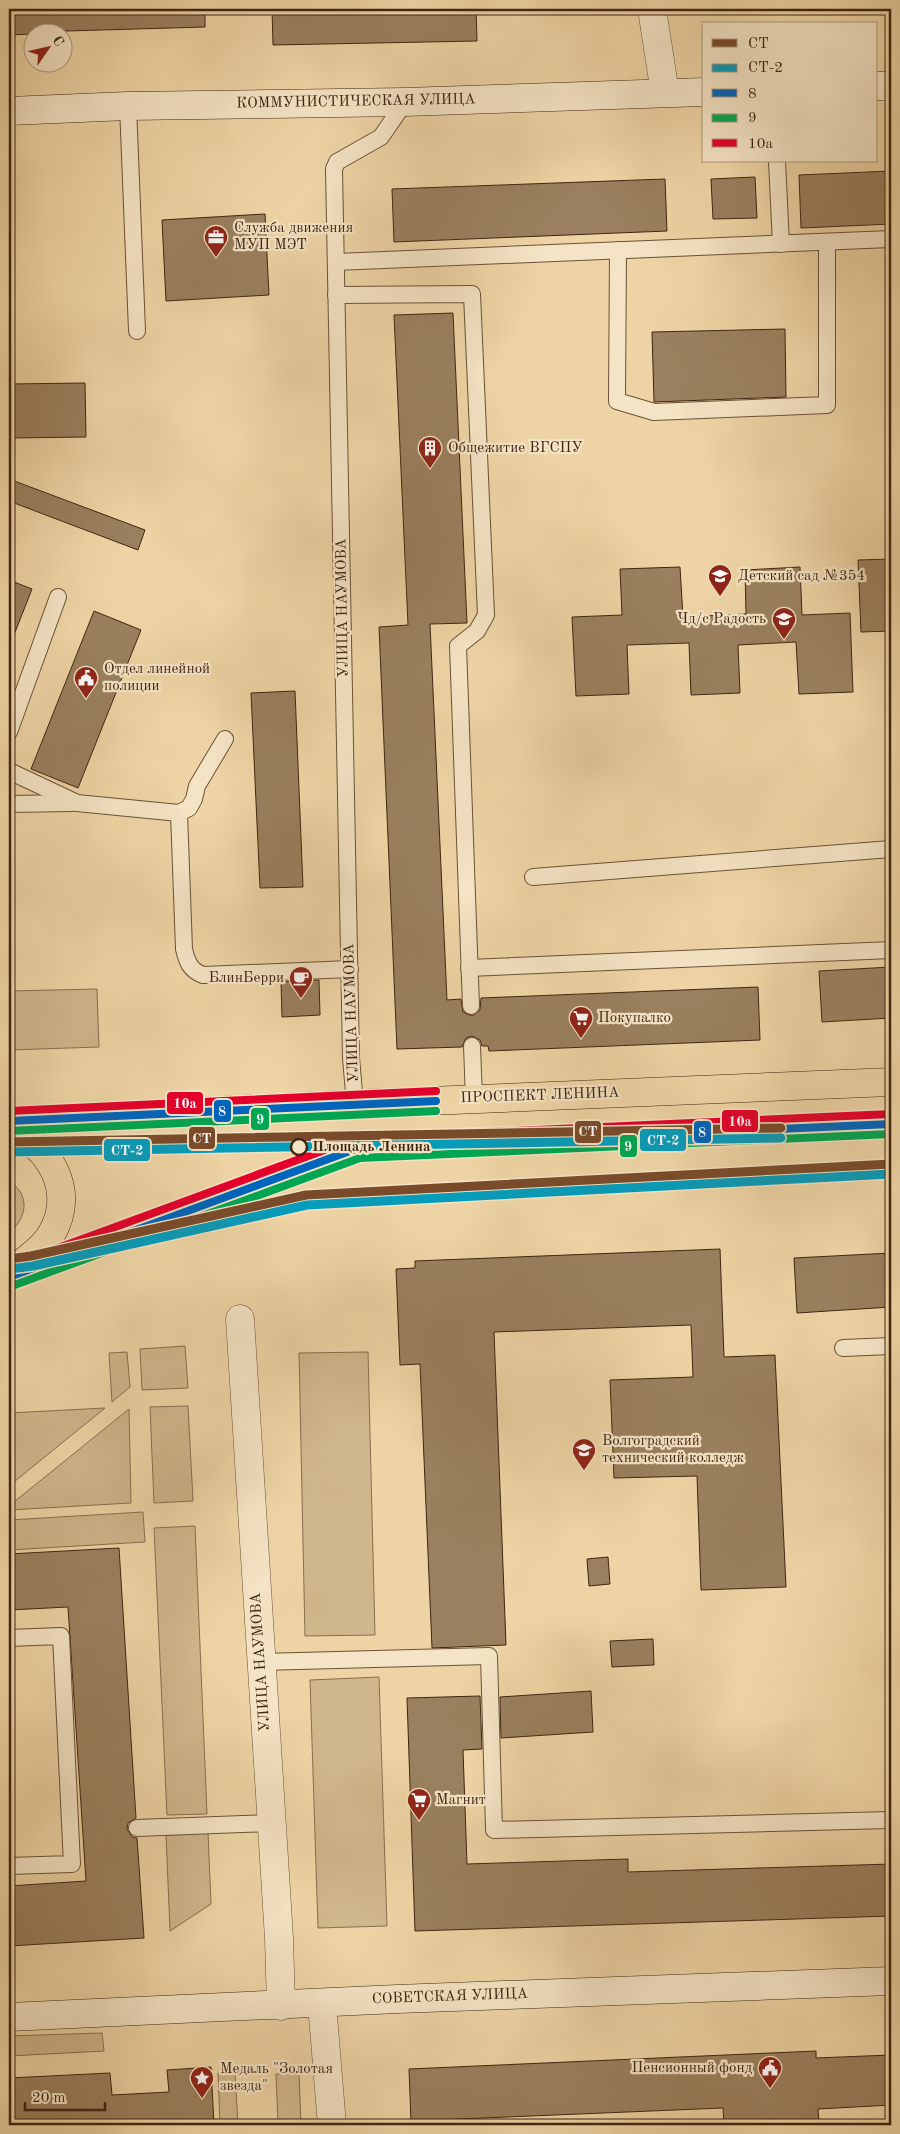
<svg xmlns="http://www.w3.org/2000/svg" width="900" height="2134" viewBox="0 0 900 2134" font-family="'Old Standard TT',serif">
<rect width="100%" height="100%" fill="#eed4a4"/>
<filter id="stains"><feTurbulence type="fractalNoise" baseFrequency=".004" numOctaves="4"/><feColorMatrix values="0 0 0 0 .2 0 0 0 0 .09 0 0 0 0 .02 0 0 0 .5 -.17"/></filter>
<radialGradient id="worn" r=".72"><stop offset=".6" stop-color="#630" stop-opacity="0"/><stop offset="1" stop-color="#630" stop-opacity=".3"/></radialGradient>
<g fill="#d0b68b" stroke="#886e4f">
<path d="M97 989 99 1047 9 1050V991Z"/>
<path d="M9 1181C31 1195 27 1218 9 1233Z"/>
<path d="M185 1346 188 1388 142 1390 140 1349Z"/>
<path d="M127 1352 130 1387 112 1402 109 1353Z"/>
<path d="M368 1352 375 1635 305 1636 299 1353Z"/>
<path d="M188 1406 193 1501 154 1503 150 1407Z"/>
<path d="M105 1408 9 1486V1413Z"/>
<path d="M129 1409 131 1503 9 1510V1506Z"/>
<path d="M143 1512 145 1542 9 1550V1520Z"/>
<path d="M195 1526 207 1814 167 1815 154 1528Z"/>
<path d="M379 1677 387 1926 318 1928 310 1680Z"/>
<path d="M208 1833 211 1904 170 1931 166 1835Z"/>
<path d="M102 2033 104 2051 9 2056V2036Z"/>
<path d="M235 2072 238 2125H220L218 2073Z"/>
<path d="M299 2073 301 2125H278L276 2074Z"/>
</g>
<g fill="#9a805e" stroke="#3f2613">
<path d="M9 9H205V27L32 32V34L9 35Z"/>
<path d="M272 9H476L477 41 273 45Z"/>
<path d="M891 171V224L801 228 799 175Z"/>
<path d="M755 177 757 218 713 219 711 179Z"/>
<path d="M665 179 667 231 394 242 392 189Z"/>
<path d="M265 214 269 295 166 301 162 220Z"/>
<path d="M453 313 467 623 430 624 447 1000 461 999 463 1012 472 1016 480 1010 481 998 758 987 760 1040 489 1051 488 1046H482L480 1040 472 1036 466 1038 462 1047 397 1049 379 627 408 625 394 315Z"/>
<path d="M785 329 786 397 654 402 652 332Z"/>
<path d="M85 383 86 437 9 438V384Z"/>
<path d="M9 479 145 530 138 550 9 501Z"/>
<path d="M891 559V631L861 632 858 560Z"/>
<path d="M680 567 683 617 746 614 745 570 800 567 802 615 850 613 853 692 799 694 796 642 738 645 740 693 691 695 689 643 627 645 629 694 576 696 572 617 622 615 620 569Z"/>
<path d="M9 580 32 589 10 645H9Z"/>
<path d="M94 611 141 630 78 788 31 769Z"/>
<path d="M295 691 303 887 260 888 251 693Z"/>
<path d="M891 967V1018L822 1022 819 971Z"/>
<path d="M319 980 320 1015 282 1017 281 982Z"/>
<path d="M720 1249 724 1357 775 1355 786 1587 701 1590 697 1476 614 1478 610 1380 693 1377 691 1325 494 1332 506 1645 432 1648 420 1364 400 1365 396 1269 415 1268V1261Z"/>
<path d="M891 1253V1307L797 1313 794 1258Z"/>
<path d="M119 1548 136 1818 128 1823 127 1829 132 1837 137 1838 144 1938 9 1946V1886L86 1881 68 1607 9 1610V1554Z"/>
<path d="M608 1557 610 1584 589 1586 587 1559Z"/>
<path d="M653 1639 654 1665 612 1667 610 1641Z"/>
<path d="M591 1691 593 1732 501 1738 500 1697Z"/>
<path d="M480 1696 482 1749 463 1750 467 1864 628 1859V1872L891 1864V1916L415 1931 407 1698Z"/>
<path d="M816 2051V2058L891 2055V2105L818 2109 819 2122 749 2125H724L723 2108 411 2121 409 2069Z"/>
<path d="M211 2067 214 2125H9V2078L110 2073 112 2095 169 2092 167 2070Z"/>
</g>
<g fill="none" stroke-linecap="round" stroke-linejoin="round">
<g stroke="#6b5237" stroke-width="18">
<g id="lane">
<path d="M128 106 137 331"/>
<path d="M777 161 781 244"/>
<path d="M618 250 617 401 654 412 827 405V242"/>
<path d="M336 262 891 239"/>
<path d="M336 295 472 294 486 615 477 631 458 646 471 1006"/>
<path d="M9 732 58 597"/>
<path d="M225 739 197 786 194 799 189 808 179 813 184 949C187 962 190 970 203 975L350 969"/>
<path d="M9 771 77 803 179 813"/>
<path d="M9 804 72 803"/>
<path d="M533 877 891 849"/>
<path d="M469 968 891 950"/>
<path d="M472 1046 474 1099"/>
<path d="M355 1104 351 1058 334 169 337 162 381 137 405 102"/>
<path d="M843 1348 891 1346"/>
<path d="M9 1638 61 1636 72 1864 9 1866"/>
<path d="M261 1662 489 1656 494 1830 891 1820"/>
<path d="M137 1828 271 1823"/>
</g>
</g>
<g stroke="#6b5237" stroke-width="29">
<g id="street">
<path d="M652 9 665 93"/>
<path d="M240 1319 279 1938 281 2006"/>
<path d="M322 2004 332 2125"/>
</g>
</g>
<g stroke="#3f2613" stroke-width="29">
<g id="secondary">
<path d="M876 86H891"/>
<path d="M9 111 128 106 405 102 704 92"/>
<path d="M9 2017 397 1999 891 1981"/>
</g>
</g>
<g stroke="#3f2613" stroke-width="29">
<g id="primary">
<path d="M9 1121 355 1104 891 1082"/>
<path d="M9 1129C50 1147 76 1190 52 1233 45 1247 28 1258 16 1268"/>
<path d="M9 1277 358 1148 891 1124"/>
</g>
</g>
<use href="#lane" stroke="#f4e3c4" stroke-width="16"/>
<use href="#street" stroke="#f4e3c4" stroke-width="28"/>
<use href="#secondary" stroke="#f4e3c4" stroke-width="28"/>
<use href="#primary" stroke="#eed4a4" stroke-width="28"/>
<g stroke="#f4e3c4" stroke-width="11">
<g id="bus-1">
<path d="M9 1121 436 1101"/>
<path d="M9 1277 358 1148 891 1124"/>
</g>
</g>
<g stroke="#f4e3c4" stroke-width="11">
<g id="bus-2">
<path d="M9 1131 436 1111"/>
<path d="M12 1286 360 1158 891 1134"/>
</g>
</g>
<g stroke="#f4e3c4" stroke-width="11">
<g id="bus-3">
<path d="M9 1111 436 1091"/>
<path d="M9 1266 357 1138 891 1114"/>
</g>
</g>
<use href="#bus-1" stroke="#0065bd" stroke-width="8"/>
<use href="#bus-2" stroke="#00a651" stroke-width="8"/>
<use href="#bus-3" stroke="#e4002b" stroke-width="8"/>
<g stroke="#f4e3c4" stroke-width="12">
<g id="rail-1">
<path d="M9 1142 781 1128"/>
<path d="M9 1259 31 1256 306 1195 891 1164"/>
</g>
</g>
<g stroke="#f4e3c4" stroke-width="12">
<g id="rail-2">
<path d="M9 1152 781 1138"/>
<path d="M10 1269 33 1266 307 1205 891 1174"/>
</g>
</g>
<use href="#rail-1" stroke="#7a4b2a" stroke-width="9"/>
<use href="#rail-2" stroke="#069cbb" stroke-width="9"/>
</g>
<defs>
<g id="office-pin" transform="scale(1.25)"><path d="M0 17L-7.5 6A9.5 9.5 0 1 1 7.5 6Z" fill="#8f2418" stroke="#f4e3c4"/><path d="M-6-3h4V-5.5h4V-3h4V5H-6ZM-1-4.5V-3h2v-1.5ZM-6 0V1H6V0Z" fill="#fff"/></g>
<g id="building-pin" transform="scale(1.25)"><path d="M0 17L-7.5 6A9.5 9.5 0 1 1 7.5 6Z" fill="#8f2418" stroke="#f4e3c4"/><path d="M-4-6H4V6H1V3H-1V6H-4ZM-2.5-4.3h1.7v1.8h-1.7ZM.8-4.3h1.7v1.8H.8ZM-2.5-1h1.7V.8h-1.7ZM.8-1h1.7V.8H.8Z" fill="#fff"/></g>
<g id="school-pin" transform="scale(1.25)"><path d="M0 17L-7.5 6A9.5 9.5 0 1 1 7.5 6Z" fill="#8f2418" stroke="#f4e3c4"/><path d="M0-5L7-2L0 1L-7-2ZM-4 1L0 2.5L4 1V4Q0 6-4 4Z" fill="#fff"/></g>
<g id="civic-pin" transform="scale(1.25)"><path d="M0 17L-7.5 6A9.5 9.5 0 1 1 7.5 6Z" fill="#8f2418" stroke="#f4e3c4"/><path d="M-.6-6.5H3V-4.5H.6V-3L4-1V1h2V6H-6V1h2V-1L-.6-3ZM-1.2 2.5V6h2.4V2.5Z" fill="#fff"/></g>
<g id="cafe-pin" transform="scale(1.25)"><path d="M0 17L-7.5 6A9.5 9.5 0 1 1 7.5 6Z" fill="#8f2418" stroke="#f4e3c4"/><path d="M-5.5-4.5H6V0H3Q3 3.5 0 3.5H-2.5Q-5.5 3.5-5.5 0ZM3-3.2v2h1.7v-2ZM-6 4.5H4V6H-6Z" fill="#fff"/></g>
<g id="supermarket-pin" transform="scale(1.25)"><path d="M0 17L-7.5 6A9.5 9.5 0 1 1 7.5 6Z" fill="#8f2418" stroke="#f4e3c4"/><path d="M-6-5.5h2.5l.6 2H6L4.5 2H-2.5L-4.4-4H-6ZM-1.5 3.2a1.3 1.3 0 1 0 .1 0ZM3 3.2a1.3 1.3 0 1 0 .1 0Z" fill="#fff"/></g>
<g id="university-pin" transform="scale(1.25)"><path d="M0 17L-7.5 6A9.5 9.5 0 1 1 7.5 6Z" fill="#8f2418" stroke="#f4e3c4"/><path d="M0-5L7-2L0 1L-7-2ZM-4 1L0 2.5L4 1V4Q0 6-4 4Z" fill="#fff"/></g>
<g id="sight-pin" transform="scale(1.25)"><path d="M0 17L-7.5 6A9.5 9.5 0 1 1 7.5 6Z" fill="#8f2418" stroke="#f4e3c4"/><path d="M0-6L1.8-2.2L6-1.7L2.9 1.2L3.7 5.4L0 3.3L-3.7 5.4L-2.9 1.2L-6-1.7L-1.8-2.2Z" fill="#fff"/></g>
</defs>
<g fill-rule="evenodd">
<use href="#office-pin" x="216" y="237"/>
<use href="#building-pin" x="430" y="448"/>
<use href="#school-pin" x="720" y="576"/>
<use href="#school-pin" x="784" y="619"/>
<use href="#civic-pin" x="86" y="678"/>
<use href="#cafe-pin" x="301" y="978"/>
<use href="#supermarket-pin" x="581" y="1018"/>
<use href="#university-pin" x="584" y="1450"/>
<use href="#supermarket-pin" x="419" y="1800"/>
<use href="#civic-pin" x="770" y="2068"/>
<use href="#sight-pin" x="202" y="2078"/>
</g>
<circle fill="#f4e3c4" stroke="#3f2613" stroke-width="2.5" cx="299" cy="1147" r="8"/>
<g text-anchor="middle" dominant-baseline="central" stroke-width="4.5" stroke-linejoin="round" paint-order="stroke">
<g font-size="15" fill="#3f2613" stroke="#f4e3c4">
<text transform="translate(356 102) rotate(-1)">КОММУНИСТИЧЕСКАЯ УЛИЦА</text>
<text transform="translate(343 608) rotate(-91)">УЛИЦА НАУМОВА</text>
<text transform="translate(352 1013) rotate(-92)">УЛИЦА НАУМОВА</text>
<text transform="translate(540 1096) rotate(-2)">ПРОСПЕКТ ЛЕНИНА</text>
<text transform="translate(261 1662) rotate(-94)">УЛИЦА НАУМОВА</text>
<text transform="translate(450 1997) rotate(-2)">СОВЕТСКАЯ УЛИЦА</text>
</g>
<g font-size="15" fill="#3f2613" stroke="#f4e3c4" text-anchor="start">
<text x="234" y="228">Служба движения<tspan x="234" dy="17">МУП МЭТ</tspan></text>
<text x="448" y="448">Общежитие ВГСПУ</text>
<text x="738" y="576">Детский сад №354</text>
<text x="766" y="619" text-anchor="end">Чд/с Радость</text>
<text x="104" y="669">Отдел линейной<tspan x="104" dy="17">полиции</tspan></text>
<text x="284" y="978" text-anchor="end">БлинБерри</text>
<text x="598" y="1018">Покупалко</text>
<text x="602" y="1441">Волгоградский<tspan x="602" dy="17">технический колледж</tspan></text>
<text x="436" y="1800">Магнит</text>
<text x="752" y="2068" text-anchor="end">Пенсионный фонд</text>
<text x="220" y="2069">Медаль "Золотая<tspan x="220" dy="17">звезда"</tspan></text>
</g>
<g font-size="15" font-weight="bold" fill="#3f2613" stroke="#f4e3c4" text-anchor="start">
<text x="312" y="1147">Площадь Ленина</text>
</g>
</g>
<g stroke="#f4e3c4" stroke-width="2">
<rect x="166" y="1091" width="38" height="24" rx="5" fill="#e4002b"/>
<rect x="213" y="1099" width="19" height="24" rx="5" fill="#0065bd"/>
<rect x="250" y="1107" width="20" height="24" rx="5" fill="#00a651"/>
<rect x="721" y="1109" width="38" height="24" rx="5" fill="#e4002b"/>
<rect x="574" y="1120" width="28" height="24" rx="5" fill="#7a4b2a"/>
<rect x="693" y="1120" width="19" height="24" rx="5" fill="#0065bd"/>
<rect x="188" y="1126" width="28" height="24" rx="5" fill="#7a4b2a"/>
<rect x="639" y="1128" width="48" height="24" rx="5" fill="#069cbb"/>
<rect x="619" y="1134" width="19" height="24" rx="5" fill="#00a651"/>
<rect x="103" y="1138" width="48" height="24" rx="5" fill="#069cbb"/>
</g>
<g font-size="14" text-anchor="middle" font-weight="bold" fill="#fff">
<text x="185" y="1108">10а</text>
<text x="222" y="1116">8</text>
<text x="260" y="1124">9</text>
<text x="740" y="1126">10а</text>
<text x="588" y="1136">СТ</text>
<text x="702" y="1137">8</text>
<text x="202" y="1143">СТ</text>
<text x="663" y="1145">СТ-2</text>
<text x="628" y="1151">9</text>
<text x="127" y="1155">СТ-2</text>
</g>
<rect width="900" height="2134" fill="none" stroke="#eed4a4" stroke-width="30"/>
<rect x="10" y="10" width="880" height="2114" fill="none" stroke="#3f2613" stroke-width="2.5"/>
<rect x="15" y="15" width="870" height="2104" fill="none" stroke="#3f2613"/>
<rect x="702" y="22" width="175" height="140" fill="#f4e3c4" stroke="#ac977d"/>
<rect x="712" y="39" width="25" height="8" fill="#7a4b2a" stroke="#ac977d"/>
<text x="748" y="48" font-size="15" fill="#3f2613">СТ</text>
<rect x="712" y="64" width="25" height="8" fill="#069cbb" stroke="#ac977d"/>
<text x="748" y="72" font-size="15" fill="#3f2613">СТ-2</text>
<rect x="712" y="89" width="25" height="8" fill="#0065bd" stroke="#ac977d"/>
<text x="748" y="98" font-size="15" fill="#3f2613">8</text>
<rect x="712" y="114" width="25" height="8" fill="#00a651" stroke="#ac977d"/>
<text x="748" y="122" font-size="15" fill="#3f2613">9</text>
<rect x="712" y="139" width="25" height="8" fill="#e4002b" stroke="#ac977d"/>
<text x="748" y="148" font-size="15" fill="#3f2613">10а</text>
<g transform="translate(48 48) rotate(56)"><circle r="24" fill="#f4e3c4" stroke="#ac977d"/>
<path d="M0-4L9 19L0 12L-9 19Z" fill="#8f2418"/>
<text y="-8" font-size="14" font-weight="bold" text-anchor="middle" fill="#3f2613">С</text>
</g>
<path d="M25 2102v8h80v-8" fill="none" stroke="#3f2613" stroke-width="2.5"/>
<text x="32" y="2102" font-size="15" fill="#3f2613" stroke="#f4e3c4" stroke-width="4" paint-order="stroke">20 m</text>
<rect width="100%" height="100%" filter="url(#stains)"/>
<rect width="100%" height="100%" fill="url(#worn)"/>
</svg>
